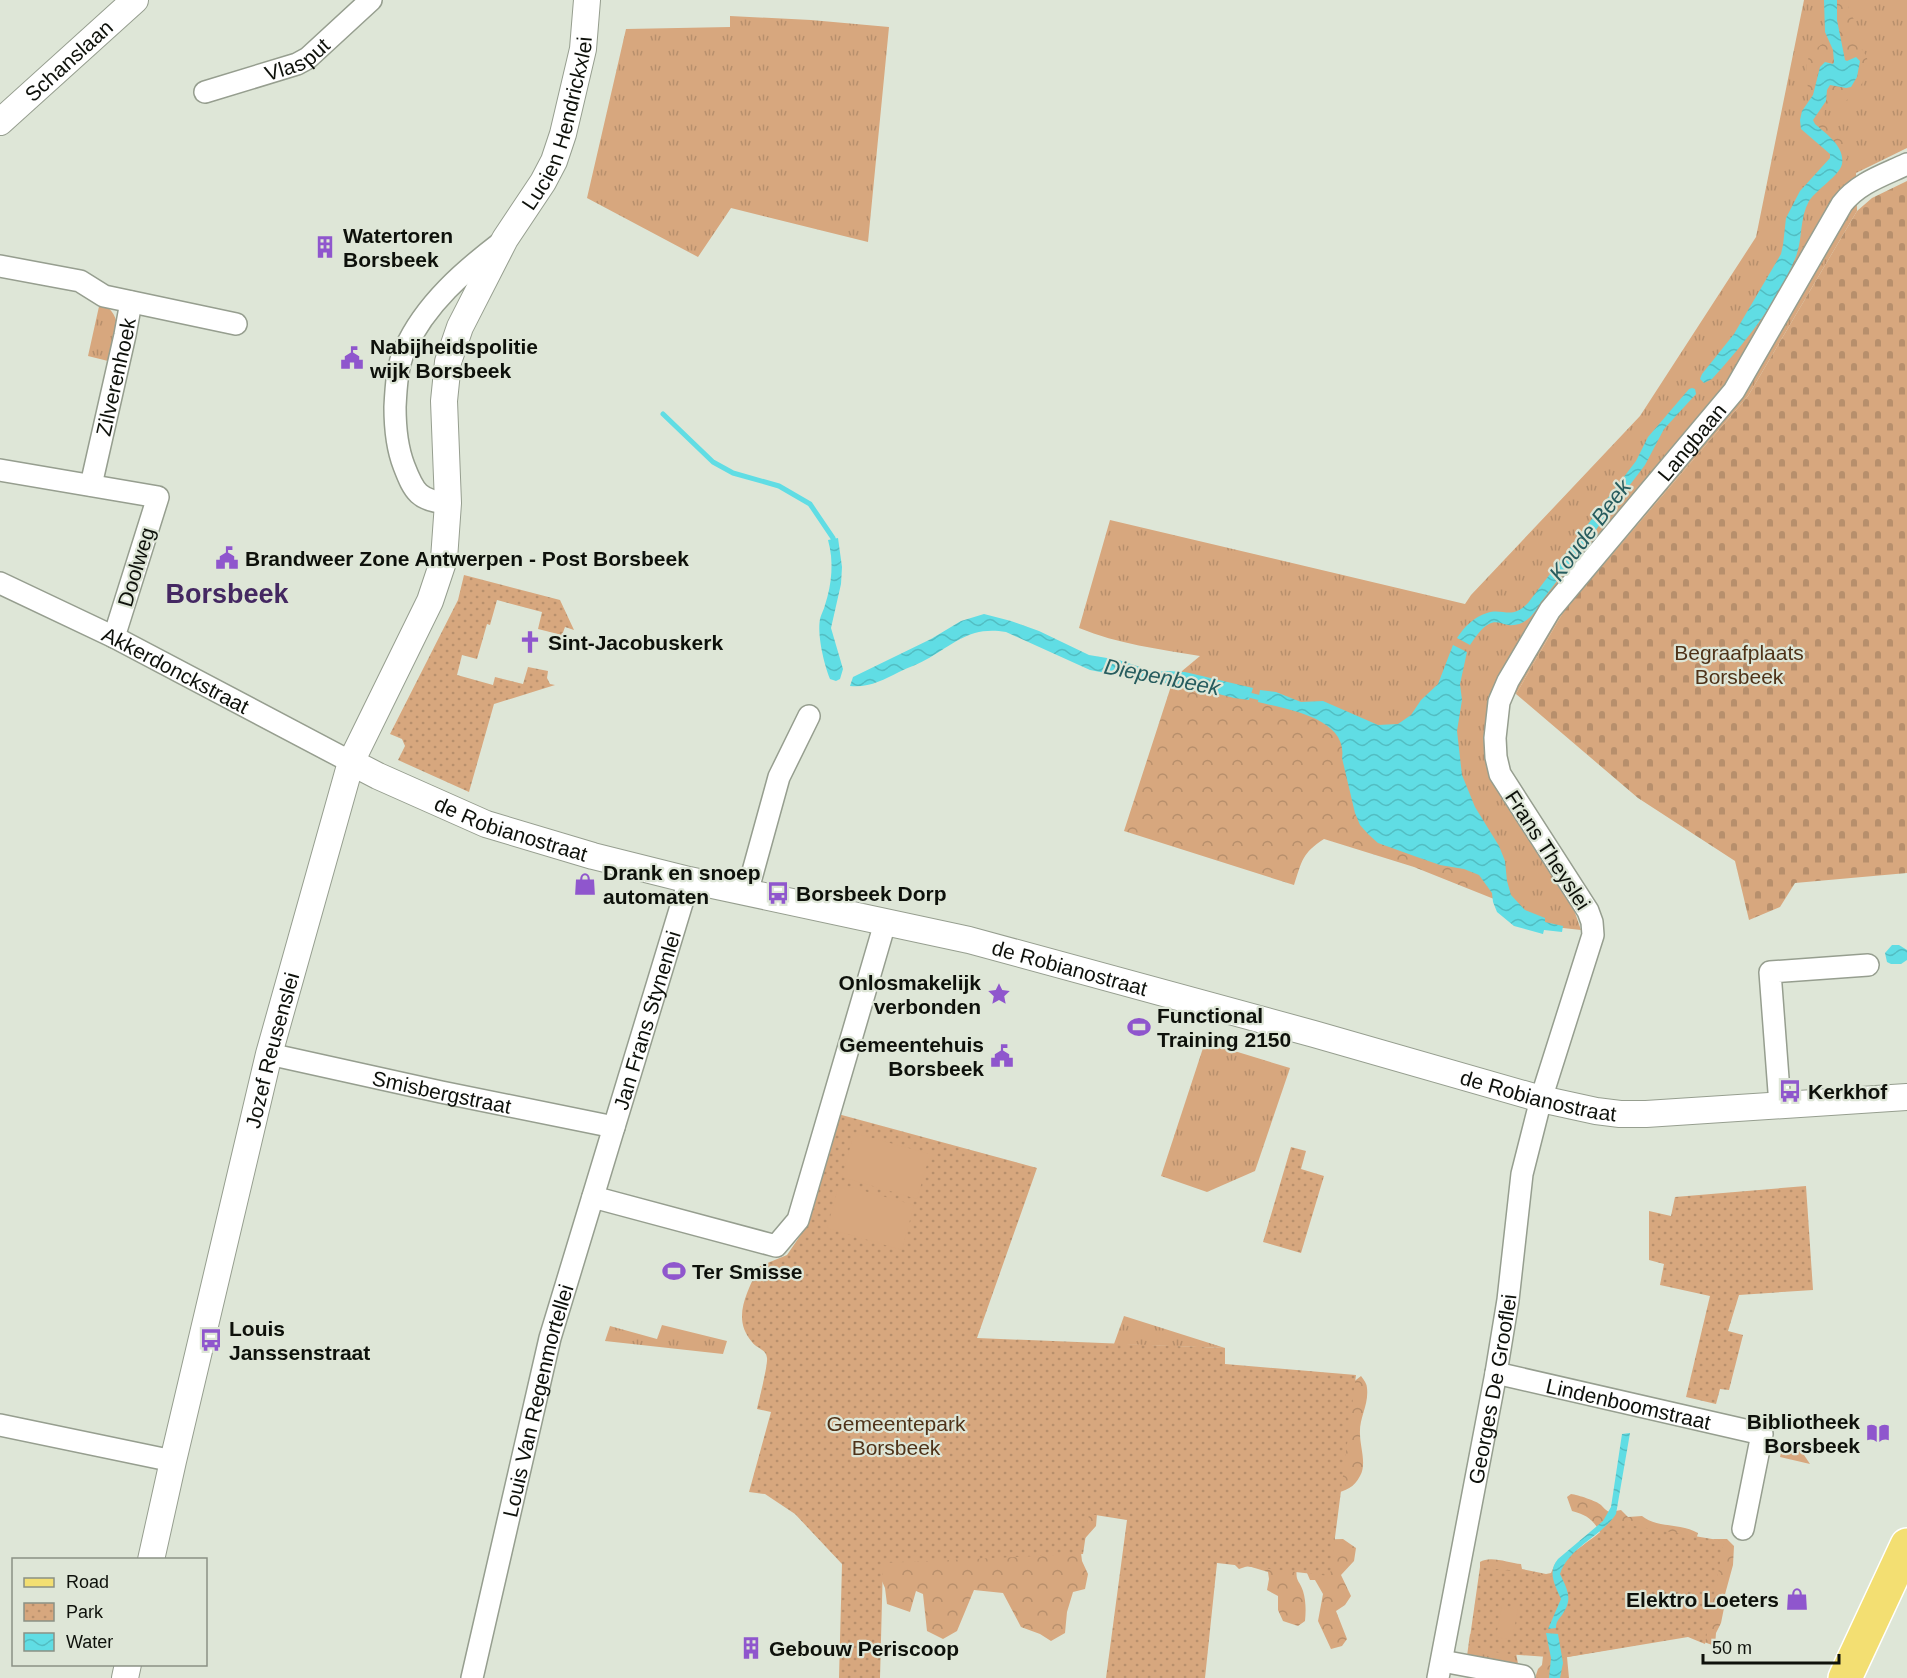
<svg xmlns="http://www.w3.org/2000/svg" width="1907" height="1678" viewBox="0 0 1907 1678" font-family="Arial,sans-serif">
<defs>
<pattern id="grass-tufts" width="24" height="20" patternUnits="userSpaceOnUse" patternTransform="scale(1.5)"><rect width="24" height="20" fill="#d7a77e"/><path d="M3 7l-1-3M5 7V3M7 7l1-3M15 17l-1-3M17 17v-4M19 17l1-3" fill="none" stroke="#b78f6c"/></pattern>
<pattern id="forest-crowns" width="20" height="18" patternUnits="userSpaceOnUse" patternTransform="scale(1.5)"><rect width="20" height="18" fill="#d7a77e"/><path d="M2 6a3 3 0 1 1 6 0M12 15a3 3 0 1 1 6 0" fill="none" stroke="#b78f6c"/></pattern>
<pattern id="cemetery-stones" width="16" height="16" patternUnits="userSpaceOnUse" patternTransform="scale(1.5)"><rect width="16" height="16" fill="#d7a77e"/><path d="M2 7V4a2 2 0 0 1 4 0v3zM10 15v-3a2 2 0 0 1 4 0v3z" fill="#b78f6c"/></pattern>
<pattern id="park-dots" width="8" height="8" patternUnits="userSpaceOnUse" patternTransform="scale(1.5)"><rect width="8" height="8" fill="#d7a77e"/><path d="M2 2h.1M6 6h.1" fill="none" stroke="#b78f6c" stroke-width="1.8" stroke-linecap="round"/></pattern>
<pattern id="water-waves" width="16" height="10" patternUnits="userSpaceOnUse" patternTransform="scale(1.5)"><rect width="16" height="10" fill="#60dde4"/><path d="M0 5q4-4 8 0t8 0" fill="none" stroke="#52bdc2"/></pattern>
</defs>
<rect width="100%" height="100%" fill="#dee6d7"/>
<g fill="url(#grass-tufts)">
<path d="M1804 0H1907V148L1856 173 1857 211 1748 396 1565 609 1516 694 1499 682 1487 741 1572 904 1581 930 1554 927 1529 921 1310 710 1176 676 1200 656C1159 649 1118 644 1079 628L1110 520 1465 604 1471 595 1640 416 1756 237Z"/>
<path d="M730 16 811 20 889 27 868 242 731 208 698 257 587 198 626 29 730 27Z"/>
<path d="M100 302C126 316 116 339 112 362L88 356Z"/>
<path d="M1205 1042 1290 1068 1255 1171 1207 1192 1161 1176Z"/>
<path d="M1124 1316 1225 1348 1114 1344Z"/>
<path d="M662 1325 727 1341 723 1354 605 1341 610 1326 657 1339Z"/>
<path d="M1784 1441 1798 1446 1810 1464 1780 1457Z"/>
<path d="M1470 1634 1515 1647 1518 1664 1467 1656Z"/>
</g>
<g fill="url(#forest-crowns)">
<path d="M1824 0H1851L1848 9 1857 25 1852 33C1856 44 1864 50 1867 58 1870 69 1862 87 1854 94 1848 100 1842 103 1836 110H1825L1823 114 1833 123 1834 133C1844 138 1846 146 1848 157L1844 162C1829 157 1819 143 1807 133 1807 119 1809 104 1808 89 1806 60 1803 54 1831 39Z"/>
<path d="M1173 680 1249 694 1308 708 1447 818 1499 901 1414 867 1324 839C1302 853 1302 861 1294 885L1124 831Z"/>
<path d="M1361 1376C1364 1380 1367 1384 1367 1388 1369 1405 1359 1418 1360 1434 1360 1447 1367 1464 1360 1476 1354 1488 1346 1490 1334 1494L1306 1540 1343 1539 1356 1548 1354 1561 1341 1575 1351 1596 1345 1605 1336 1611 1347 1639 1342 1646 1331 1649 1318 1621 1323 1594 1315 1580H1310L1304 1566 1297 1567C1295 1582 1299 1579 1303 1591 1306 1601 1306 1611 1305 1621L1298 1626 1283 1621 1278 1610V1596L1267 1590 1269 1579 1268 1572 1248 1566 1239 1569 1228 1558 1098 1501 1096 1526 1080 1544 1082 1561 1088 1574 1085 1589 1073 1592 1067 1612 1065 1633 1051 1641 1040 1634 1021 1627 1003 1593 974 1590 957 1631 943 1639 927 1631 923 1594 916 1591 910 1612 887 1604 885 1588 874 1563 1347 1387Z"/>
<path d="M1571 1494C1578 1495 1597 1501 1601 1505 1604 1508 1606 1511 1610 1512L1621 1510 1628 1517 1642 1516C1656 1528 1681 1523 1698 1533L1696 1540 1706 1547 1714 1539H1727L1734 1546 1733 1565 1724 1598V1608L1721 1623 1716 1633 1715 1646 1687 1636 1567 1657 1569 1678H1535L1538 1669 1542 1665 1543 1656 1480 1575V1562C1490 1555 1509 1563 1521 1564L1522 1569 1546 1574 1551 1573 1555 1564 1601 1534C1594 1520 1587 1515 1572 1511L1567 1497Z"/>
</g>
<path fill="url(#cemetery-stones)" d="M1907 181V873L1795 883 1780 907 1749 920 1735 861 1638 798 1516 694 1565 609 1748 396 1857 211 1872 198Z"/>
<g fill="url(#park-dots)">
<path d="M464 575 560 600 574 630 565 627 562 635 538 629 542 612 497 600 490 625 487 624 477 659 462 655 457 675 493 685 495 677 523 684 528 667 548 671 547 678 550 684 555 685 494 704 469 792 398 760 405 746 402 739 390 734 458 600Z"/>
<path d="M838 1114 1037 1168 977 1338 1225 1348V1364L1356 1375 1330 1576 1217 1563 1205 1678H1106L1127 1520 1089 1514 1083 1554 883 1563 880 1678H839L842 1564 795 1514 765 1494 749 1492 771 1412 757 1409C759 1400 768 1365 767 1358 766 1349 756 1348 752 1342 731 1317 748 1293 758 1267L787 1255 804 1230Z"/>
<path d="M1291 1147 1306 1151 1301 1169 1324 1176 1301 1253 1263 1242Z"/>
<path d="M1806 1186 1813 1290 1739 1295 1728 1331 1743 1335 1729 1390 1720 1389 1716 1404 1686 1397 1710 1296 1660 1285 1664 1264 1649 1260V1211L1671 1216 1675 1197Z"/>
<path d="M1611 1522 1724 1541 1705 1644 1688 1637 1562 1658 1506 1654 1484 1650 1469 1644 1480 1567 1551 1576 1559 1574C1568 1550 1595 1540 1611 1522Z"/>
</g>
<g fill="#d7a77e">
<path d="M854 1133 930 1154 917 1199 842 1177Z"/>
<path d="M839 1184 914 1205 902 1250 827 1228Z"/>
<path d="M1502 1605 1518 1609 1512 1640 1496 1637Z"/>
</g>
<g fill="url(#water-waves)">
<path d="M1824 0H1837V20L1845 60 1847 61 1856 57 1860 61 1857 77 1851 87 1846 88 1830 85 1827 90 1826 101 1813 120 1815 124C1826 134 1845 146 1842 164 1840 175 1816 190 1809 201 1799 219 1803 241 1795 259 1775 306 1746 341 1712 379L1704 383 1700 379 1702 374 1734 334 1781 254 1783 245 1786 218 1800 191 1830 158V154L1801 129 1800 120 1802 111 1813 95 1820 67 1825 62 1833 64 1834 62 1833 50 1825 32Z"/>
<path d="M1692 388 1695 389 1696 394 1664 429 1645 465 1541 602C1534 615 1524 627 1508 625 1501 624 1496 620 1489 624 1481 628 1475 638 1470 645L1457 638C1464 627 1474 617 1487 613 1503 607 1511 621 1528 603L1636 461 1648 437 1689 389Z"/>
<path d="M838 538 842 567 841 584 831 628 843 669 840 679 836 681 830 679C824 664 817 635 820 619 821 614 824 610 825 605 832 584 834 561 828 540Z"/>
<path d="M984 614 1011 621 1039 631 1089 655 1119 660 1155 672 1168 671 1185 672 1253 688 1249 700 1234 698 1184 685 1152 682 1090 670 1006 632C972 626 956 642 929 658 919 664 909 667 899 672 883 680 869 688 850 686L853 677 931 639 961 621Z"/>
<path d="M1453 645 1467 652 1460 684 1462 700 1457 731 1462 775 1475 807 1499 846 1505 861 1507 881 1511 895 1525 910 1545 918V922L1563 926 1562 932 1544 930 1543 934 1514 926 1497 912 1493 902 1492 893 1479 875 1464 869 1440 865 1417 857 1378 843 1368 834 1360 825 1355 813 1342 758C1348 718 1286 709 1258 702L1260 690 1276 692 1301 702 1323 701 1378 725 1398 724 1411 715 1421 700 1438 684Z"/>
<path d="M1892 945H1899L1907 950V960L1901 964H1891L1887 962 1885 953Z"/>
<path d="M1630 1433 1616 1514C1601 1537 1569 1547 1560 1574 1568 1591 1573 1599 1562 1615 1558 1620 1556 1622 1556 1628L1548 1629 1561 1599C1555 1585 1547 1572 1558 1559L1603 1521 1611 1507 1622 1434Z"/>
<path d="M1546 1633 1558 1634 1563 1663 1560 1678H1549L1551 1658Z"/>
</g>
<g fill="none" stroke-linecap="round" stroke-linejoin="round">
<g stroke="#60dde4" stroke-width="5">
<path d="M663 414 713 462 733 473 779 486 810 504 833 538 835 545"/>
<path d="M1245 694 1265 699"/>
</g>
<g stroke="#969e8f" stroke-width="24">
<g id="minor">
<path id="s1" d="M205 92 297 64 308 58 371 0"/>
<path d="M0 266 80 281 104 296 236 324"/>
<path d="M0 470 158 497 114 637"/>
<path id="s2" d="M91 485 125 335 131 302"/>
<path d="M448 503C419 501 414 492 404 466 397 448 395 426 395 407 396 388 397 366 405 349 425 304 465 270 503 241"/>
<path id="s3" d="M0 583 114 637 351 762"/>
<path d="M747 893 779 777 809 716"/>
<path id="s4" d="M269 1054 441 1092 614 1127"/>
<path d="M1780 1105 1770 972 1868 965"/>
<path d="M593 1197 776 1246 798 1220 885 923"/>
<path id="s5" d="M1496 1373 1762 1434 1743 1529"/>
<path d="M0 1425 173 1461"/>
<path d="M1442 1661 1523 1676 1524 1678"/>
<path id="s6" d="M472 1678 550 1338 689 880"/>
<path id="s7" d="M1438 1678 1496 1373 1508 1300 1522 1174 1541 1099 1593 935 1592 922 1588 911 1500 774 1496 757 1495 738 1499 702 1508 681 1550 610 1734 391 1842 204C1858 183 1884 175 1907 164"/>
</g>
</g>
<g stroke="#969e8f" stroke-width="28">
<g id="tertiary">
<path id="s8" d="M0 122 135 0"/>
<path id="s9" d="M351 762 378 776 486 824 593 856 689 880 969 940 1314 1034 1541 1099 1596 1111 1620 1114H1646L1907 1097"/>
<path id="s10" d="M151 1560 173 1461 269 1054 351 762 430 601 444 559 448 503 444 401 448 362 460 327 505 239 543 182 554 161 563 134 583 49 587 0"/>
<path d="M125 1678 128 1664"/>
</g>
</g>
<g stroke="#fff" stroke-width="36">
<path id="primary" d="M1845 1678 1907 1545"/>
</g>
<use href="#minor" stroke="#fff" stroke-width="21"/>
<use href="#tertiary" stroke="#fff" stroke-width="26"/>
<use href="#primary" stroke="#f3df72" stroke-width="33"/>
</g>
<defs>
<g id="building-bare" transform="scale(1.8)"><path d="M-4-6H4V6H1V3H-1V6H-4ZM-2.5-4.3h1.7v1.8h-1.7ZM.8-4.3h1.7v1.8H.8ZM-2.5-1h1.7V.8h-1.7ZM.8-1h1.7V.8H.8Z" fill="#8f56cd" stroke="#dee6d7" stroke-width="2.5" paint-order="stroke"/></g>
<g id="civic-bare" transform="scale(1.8)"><path d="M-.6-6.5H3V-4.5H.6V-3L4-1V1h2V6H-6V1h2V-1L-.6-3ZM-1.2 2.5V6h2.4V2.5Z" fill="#8f56cd" stroke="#dee6d7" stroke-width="2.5" paint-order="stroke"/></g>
<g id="church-bare" transform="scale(1.8)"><path d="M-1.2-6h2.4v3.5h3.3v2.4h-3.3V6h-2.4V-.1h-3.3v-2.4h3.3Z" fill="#8f56cd" stroke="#dee6d7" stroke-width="2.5" paint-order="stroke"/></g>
<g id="shop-bare" transform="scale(1.8)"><path d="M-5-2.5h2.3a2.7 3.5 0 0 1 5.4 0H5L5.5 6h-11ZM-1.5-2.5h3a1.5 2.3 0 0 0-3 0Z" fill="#8f56cd" stroke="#dee6d7" stroke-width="2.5" paint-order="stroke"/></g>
<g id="bus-bare" transform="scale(1.8)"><path d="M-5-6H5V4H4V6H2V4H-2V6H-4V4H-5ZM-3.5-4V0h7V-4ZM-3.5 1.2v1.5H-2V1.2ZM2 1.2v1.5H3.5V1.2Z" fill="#8f56cd" stroke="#dee6d7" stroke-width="2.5" paint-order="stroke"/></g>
<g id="sight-bare" transform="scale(1.8)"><path d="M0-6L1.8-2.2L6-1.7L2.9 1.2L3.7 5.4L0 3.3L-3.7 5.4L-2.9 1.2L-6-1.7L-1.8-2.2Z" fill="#8f56cd" stroke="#dee6d7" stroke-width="2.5" paint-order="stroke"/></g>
<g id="stadium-bare" transform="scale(1.8)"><path d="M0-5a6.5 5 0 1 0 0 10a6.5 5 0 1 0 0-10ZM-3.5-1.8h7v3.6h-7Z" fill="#8f56cd" stroke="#dee6d7" stroke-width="2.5" paint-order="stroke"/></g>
<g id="library-bare" transform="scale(1.8)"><path d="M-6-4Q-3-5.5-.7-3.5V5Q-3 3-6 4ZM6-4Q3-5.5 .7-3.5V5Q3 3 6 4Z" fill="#8f56cd" stroke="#dee6d7" stroke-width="2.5" paint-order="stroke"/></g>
</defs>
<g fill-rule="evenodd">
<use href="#building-bare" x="325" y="247"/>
<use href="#civic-bare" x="352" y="358"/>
<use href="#civic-bare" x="227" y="558"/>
<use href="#church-bare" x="530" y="642"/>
<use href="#shop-bare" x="585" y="884"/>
<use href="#bus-bare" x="778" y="893"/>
<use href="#sight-bare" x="999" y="994"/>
<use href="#stadium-bare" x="1139" y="1027"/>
<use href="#civic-bare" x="1002" y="1056"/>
<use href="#bus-bare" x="1790" y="1091"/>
<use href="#stadium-bare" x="674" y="1271"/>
<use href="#bus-bare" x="211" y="1340"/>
<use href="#library-bare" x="1878" y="1433"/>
<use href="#shop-bare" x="1797" y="1599"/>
<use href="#building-bare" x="751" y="1648"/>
</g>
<g text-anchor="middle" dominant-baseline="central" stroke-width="4.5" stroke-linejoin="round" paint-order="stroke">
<g font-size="21" fill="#0e110b" stroke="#dee6d7">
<text stroke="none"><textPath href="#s1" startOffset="98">Vlasput</textPath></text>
<text stroke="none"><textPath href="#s8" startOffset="92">Schanslaan</textPath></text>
<text stroke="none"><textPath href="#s10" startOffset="1509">Lucien Hendrickxlei</textPath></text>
<text stroke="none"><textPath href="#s2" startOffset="111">Zilverenhoek</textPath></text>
<text stroke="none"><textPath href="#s7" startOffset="1346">Langbaan</textPath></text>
<text transform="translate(136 567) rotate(-73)">Doolweg</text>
<text stroke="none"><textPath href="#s3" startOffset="196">Akkerdonckstraat</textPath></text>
<text stroke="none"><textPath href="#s9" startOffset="174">de Robianostraat</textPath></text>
<text transform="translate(1548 850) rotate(57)">Frans Theyslei</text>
<text stroke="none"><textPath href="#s9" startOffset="750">de Robianostraat</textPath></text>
<text stroke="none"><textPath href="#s6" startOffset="681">Jan Frans Stynenlei</textPath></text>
<text stroke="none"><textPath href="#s10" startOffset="524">Jozef Reusenslei</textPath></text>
<text stroke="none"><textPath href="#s4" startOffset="177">Smisbergstraat</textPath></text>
<text stroke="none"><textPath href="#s9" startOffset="1236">de Robianostraat</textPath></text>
<text stroke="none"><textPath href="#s7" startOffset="294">Georges De Grooflei</textPath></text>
<text stroke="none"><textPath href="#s6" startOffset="285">Louis Van Regenmortellei</textPath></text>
<text stroke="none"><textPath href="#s5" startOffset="136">Lindenboomstraat</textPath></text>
</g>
<g font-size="21" font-weight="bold" fill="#0e110b" stroke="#dee6d7" text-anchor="start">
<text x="343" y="235">Watertoren<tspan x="343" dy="24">Borsbeek</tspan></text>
<text x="370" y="346">Nabijheidspolitie<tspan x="370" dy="24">wijk Borsbeek</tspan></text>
<text x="245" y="558">Brandweer Zone Antwerpen - Post Borsbeek</text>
<text x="548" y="642">Sint-Jacobuskerk</text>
<text x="603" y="872">Drank en snoep<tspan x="603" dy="24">automaten</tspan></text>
<text x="796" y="893">Borsbeek Dorp</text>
<text x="981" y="982" text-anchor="end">Onlosmakelijk<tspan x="981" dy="24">verbonden</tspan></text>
<text x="1157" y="1015">Functional<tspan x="1157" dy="24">Training 2150</tspan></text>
<text x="984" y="1044" text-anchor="end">Gemeentehuis<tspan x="984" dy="24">Borsbeek</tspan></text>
<text x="1808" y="1091">Kerkhof</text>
<text x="692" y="1271">Ter Smisse</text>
<text x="229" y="1328">Louis<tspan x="229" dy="24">Janssenstraat</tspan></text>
<text x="1860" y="1421" text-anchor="end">Bibliotheek<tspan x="1860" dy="24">Borsbeek</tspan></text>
<text x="1779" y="1599" text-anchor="end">Elektro Loeters</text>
<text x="769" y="1648">Gebouw Periscoop</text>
</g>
<g font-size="21" fill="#4e3218" stroke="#dee6d7">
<text x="1739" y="652">Begraafplaats<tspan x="1739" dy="24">Borsbeek</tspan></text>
<text x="896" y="1423">Gemeentepark<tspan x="896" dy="24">Borsbeek</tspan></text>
</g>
<g font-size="22" font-style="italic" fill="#265c5e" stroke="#dee6d7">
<text transform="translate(1590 530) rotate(-53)">Koude Beek</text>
<text transform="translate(1162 677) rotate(11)">Diepenbeek</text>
</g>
<g font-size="27" font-weight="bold" fill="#442862" stroke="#dee6d7">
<text x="227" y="594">Borsbeek</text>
</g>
</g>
<rect x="12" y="1558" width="195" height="108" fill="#dee6d7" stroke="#8b9185" stroke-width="1.5"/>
<rect x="24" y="1578" width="30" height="9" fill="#f3df72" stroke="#8b9185" stroke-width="1.5"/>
<text x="66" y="1588" font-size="18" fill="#0e110b">Road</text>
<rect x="24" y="1603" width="30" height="18" fill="url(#park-dots)" stroke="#8b9185" stroke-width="1.5"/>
<text x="66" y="1618" font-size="18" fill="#0e110b">Park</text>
<rect x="24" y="1633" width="30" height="18" fill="url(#water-waves)" stroke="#8b9185" stroke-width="1.5"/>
<text x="66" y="1648" font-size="18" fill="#0e110b">Water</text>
<path d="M1703 1654v9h136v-9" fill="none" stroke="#0e110b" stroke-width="3"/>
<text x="1712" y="1654" font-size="18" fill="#0e110b" stroke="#dee6d7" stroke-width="4.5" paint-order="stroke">50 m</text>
</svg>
